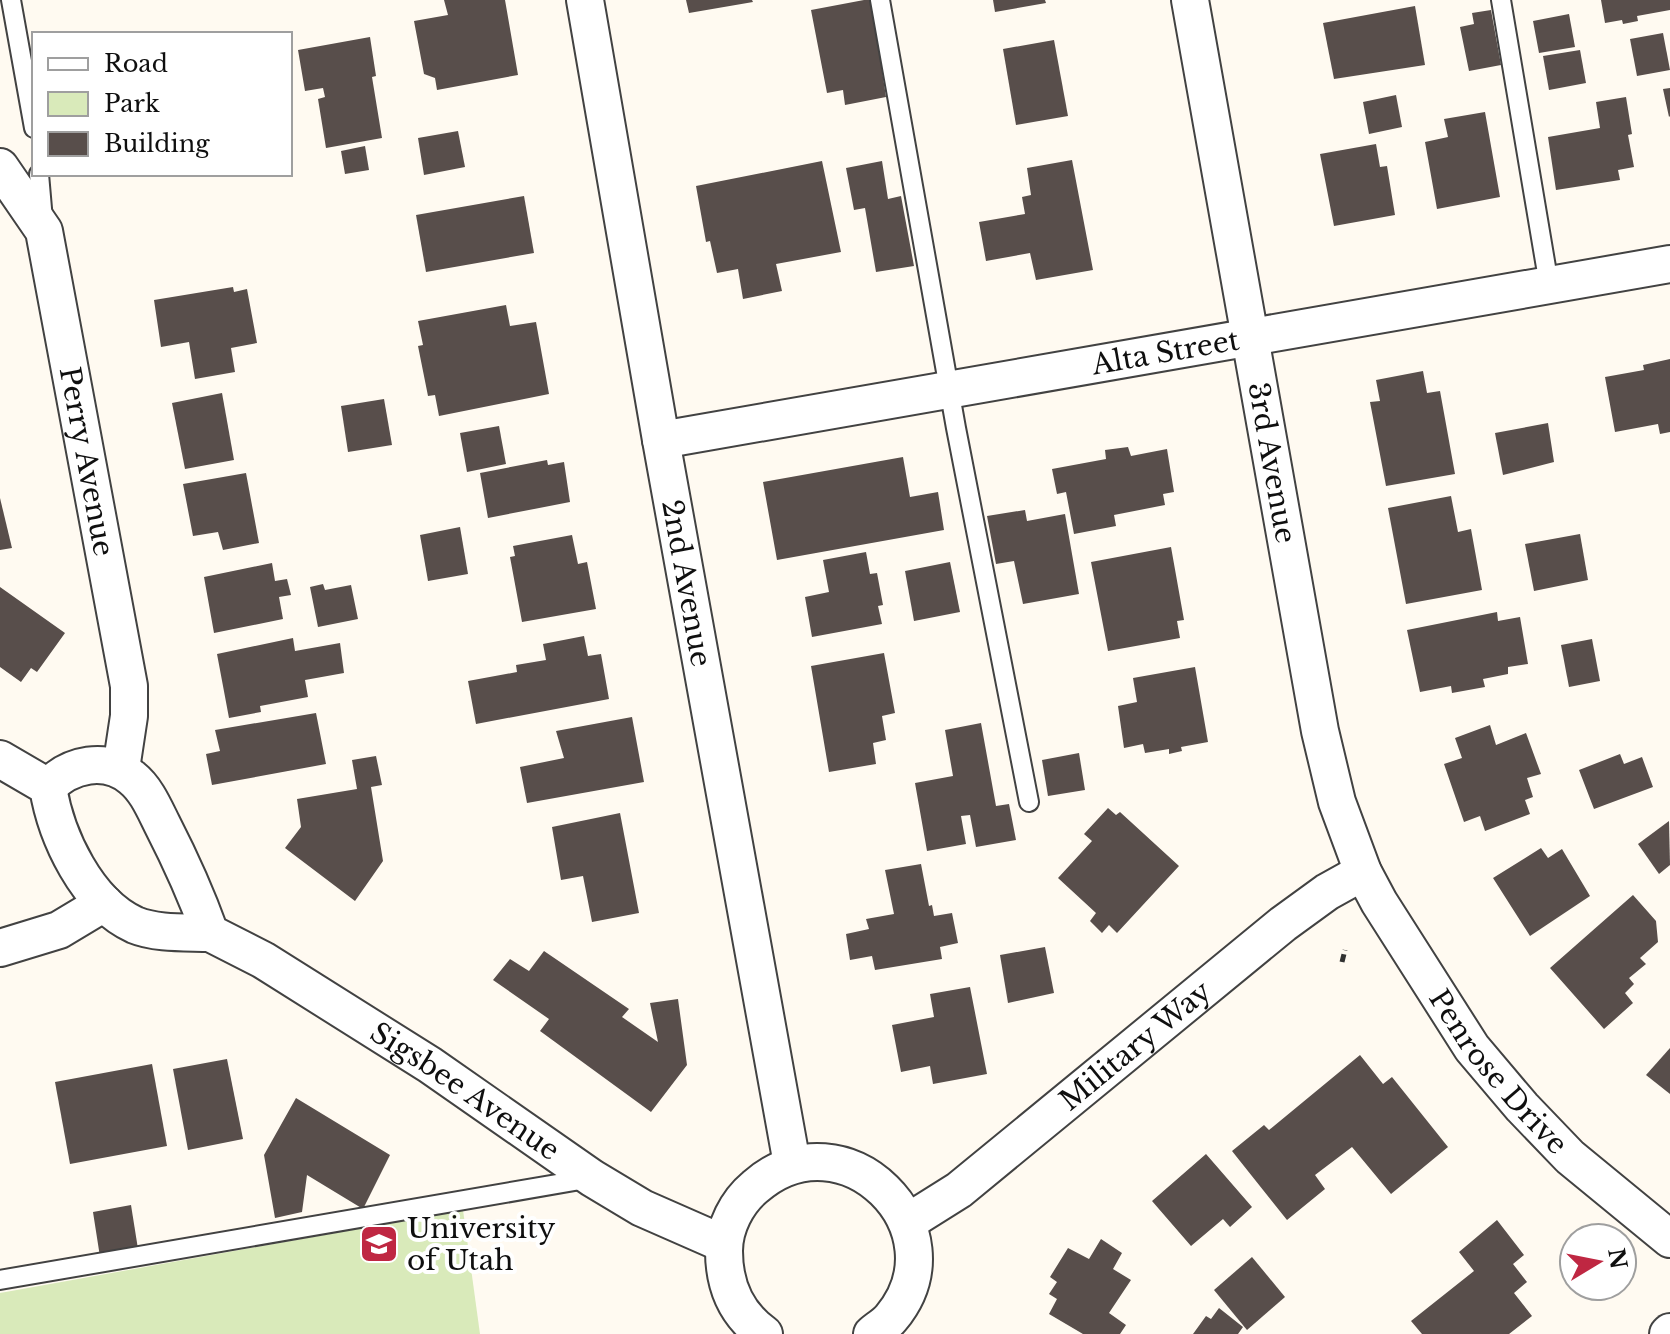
<svg xmlns="http://www.w3.org/2000/svg" width="1670" height="1334" viewBox="0 0 1670 1334" font-family="'Libre Baskerville',serif">
<rect width="100%" height="100%" fill="#fffaf1"/>
<path fill="#d9eaba" d="M463 1210 480 1334H0V1293Z"/>
<g fill="#584e4b">
<path d="M444 0H505L518 75 437 90 435 78 424 74 414 21 448 15Z"/>
<path d="M686 0H752L753 2 689 13Z"/>
<path d="M864 0H873L884 63 881 64 886 97 845 105 843 90 827 93 811 10Z"/>
<path d="M993 0H1045L1046 3 995 12Z"/>
<path d="M1601 0H1670V10L1637 16 1638 21 1623 24 1622 20 1605 23Z"/>
<path d="M1415 6 1425 65 1334 79 1323 23Z"/>
<path d="M1491 10 1501 65 1469 71 1460 27 1474 24 1472 13Z"/>
<path d="M1569 14 1575 47 1539 53 1533 21Z"/>
<path d="M1663 33 1670 70 1637 76 1630 39Z"/>
<path d="M370 37 376 76 372 77 382 138 326 148 318 99 325 97 323 88 305 91 298 50Z"/>
<path d="M1054 40 1068 116 1016 125 1003 49Z"/>
<path d="M1580 50 1586 83 1549 90 1543 56Z"/>
<path d="M1670 88V116L1669 117 1663 89Z"/>
<path d="M1396 95 1402 127 1369 134 1363 102Z"/>
<path d="M1626 97 1632 134 1628 135 1634 167 1618 170 1620 180 1556 190 1548 137 1600 128 1596 102Z"/>
<path d="M1485 112 1500 197 1437 209 1425 142 1448 137 1444 119Z"/>
<path d="M458 131 465 167 424 175 418 138Z"/>
<path d="M1376 144 1380 167 1387 166 1395 215 1334 226 1320 154Z"/>
<path d="M365 146 369 170 345 174 341 151Z"/>
<path d="M1072 160 1093 270 1036 280 1030 253 986 261 979 222 1025 214 1022 197 1031 195 1027 168Z"/>
<path d="M822 161 841 252 776 264 782 291 743 299 738 269 717 273 710 241 706 242 696 186Z"/>
<path d="M882 161 888 199 901 196 914 266 876 272 865 208 854 210 846 168Z"/>
<path d="M524 196 534 253 426 272 416 215Z"/>
<path d="M233 287 234 292 247 289 257 343 231 348 235 372 195 379 189 342 161 347 154 300Z"/>
<path d="M506 305 510 326 536 322 549 394 439 416 435 395 428 396 418 346 423 345 418 321Z"/>
<path d="M1670 359V432L1660 434 1658 424 1615 432 1605 377 1644 370 1643 365Z"/>
<path d="M1423 371 1427 393 1440 391 1455 474 1386 486 1370 402 1380 401 1376 380Z"/>
<path d="M222 393 234 460 185 469 172 403Z"/>
<path d="M384 399 392 445 348 452 341 406Z"/>
<path d="M1548 423 1554 462 1503 475 1495 433Z"/>
<path d="M499 426 506 464 467 472 460 433Z"/>
<path d="M1128 447 1131 456 1167 449 1174 492 1163 494 1165 505 1114 515 1116 526 1074 534 1066 492 1057 494 1052 469 1106 459 1105 450Z"/>
<path d="M903 457 910 497 938 492 944 530 777 560 763 482Z"/>
<path d="M547 460 548 465 564 462 570 502 488 518 480 473Z"/>
<path d="M246 473 259 543 223 550 218 532 193 536 183 484Z"/>
<path d="M1451 496 1458 532 1471 529 1482 590 1406 604 1388 508Z"/>
<path d="M0 498 12 548 0 550Z"/>
<path d="M1025 510 1027 521 1065 514 1079 594 1023 604 1014 561 996 564 987 516Z"/>
<path d="M460 527 468 574 428 581 420 535Z"/>
<path d="M1580 534 1588 580 1534 591 1525 544Z"/>
<path d="M572 535 578 564 587 562 596 609 522 622 510 557 515 556 513 546Z"/>
<path d="M1171 547 1184 620 1177 621 1180 638 1108 651 1091 562Z"/>
<path d="M866 552 870 574 877 573 883 605 878 606 882 624 812 637 805 597 829 592 823 560Z"/>
<path d="M950 562 960 612 914 621 905 571Z"/>
<path d="M272 563 275 581 287 579 291 595 279 597 283 619 214 633 204 577Z"/>
<path d="M323 584 325 590 351 585 358 619 318 627 310 587Z"/>
<path d="M0 587 65 633 37 672 31 668 21 682 0 667Z"/>
<path d="M1497 612 1498 621 1520 617 1528 664 1508 667V674L1483 679 1485 687 1452 693 1451 686 1420 692 1407 630Z"/>
<path d="M584 636 588 656 601 654 609 699 476 724 468 681 517 672 516 665 546 660 543 644Z"/>
<path d="M293 638 295 651 340 643 344 673 305 680 308 697 260 706 261 712 229 718 217 654Z"/>
<path d="M1592 639 1600 681 1569 687 1561 645Z"/>
<path d="M884 653 895 713 882 716 886 740 873 743 876 764 829 772 811 666Z"/>
<path d="M1195 667 1208 742 1181 747 1182 751 1169 754V749L1145 753 1143 744 1124 748 1118 706 1137 702 1133 678Z"/>
<path d="M316 713 326 764 212 785 206 754 220 751 215 730Z"/>
<path d="M632 717 644 782 527 803 520 767 564 758 556 731Z"/>
<path d="M981 723 996 806 1009 804 1016 840 976 847 970 815 961 816 966 844 927 851 915 783 953 776 945 730Z"/>
<path d="M1490 725 1496 745 1526 733 1541 774 1527 778 1533 797 1525 800 1530 814 1485 831 1480 816 1464 822 1444 764 1462 758 1455 738Z"/>
<path d="M1079 753 1085 790 1048 796 1042 760Z"/>
<path d="M1620 754 1624 764 1642 757 1653 787 1594 809 1579 770Z"/>
<path d="M376 756 382 785 371 787 383 861 355 901 285 848 301 827 297 799 357 789 352 760Z"/>
<path d="M1108 808 1116 815 1120 812 1179 866 1117 933 1109 925 1102 933 1090 921 1096 913 1058 878 1092 841 1084 834Z"/>
<path d="M620 813 639 913 592 922 583 876 561 880 552 827Z"/>
<path d="M1669 821 1670 865 1659 874 1638 844Z"/>
<path d="M1541 848 1548 858 1562 849 1590 896 1530 936 1493 878Z"/>
<path d="M921 864 929 906 932 905 934 916 952 913 958 943 940 947 942 959 875 970 872 956 850 960 846 934 869 929 866 919 894 914 885 870Z"/>
<path d="M1633 895 1656 921 1658 942 1640 958 1646 964 1629 978 1634 984 1625 993 1633 1003 1604 1029 1550 968Z"/>
<path d="M1045 947 1054 993 1008 1003 1000 955Z"/>
<path d="M544 951 629 1009 622 1017 658 1042 650 1003 678 999 687 1065 651 1112 540 1031 549 1019 493 980 510 959 529 971Z"/>
<path d="M970 987 987 1074 933 1084 930 1066 901 1072 892 1025 934 1017 930 994Z"/>
<path d="M1670 1048V1094L1646 1075Z"/>
<path d="M1360 1055 1383 1084 1392 1077 1448 1147 1391 1194 1352 1147 1315 1175 1325 1189 1287 1220 1232 1151 1264 1125 1269 1130Z"/>
<path d="M227 1059 243 1139 188 1150 173 1069Z"/>
<path d="M152 1064 167 1146 70 1164 55 1082Z"/>
<path d="M296 1098 390 1155 363 1209 307 1175 302 1212 275 1218 264 1155Z"/>
<path d="M1206 1154 1252 1207 1230 1227 1223 1219 1191 1246 1152 1201Z"/>
<path d="M131 1205 138 1249 100 1257 93 1212Z"/>
<path d="M1497 1220 1524 1255 1513 1264 1527 1282 1514 1293 1532 1316 1509 1334H1422L1411 1321 1474 1271 1459 1252Z"/>
<path d="M1101 1239 1122 1253 1113 1269 1131 1280 1109 1313 1126 1325 1120 1334H1083L1049 1314 1057 1299 1049 1294 1057 1282 1050 1277 1068 1248 1089 1259Z"/>
<path d="M1252 1257 1285 1297 1247 1330 1214 1290Z"/>
<path d="M1219 1308 1243 1327 1238 1334H1193L1206 1316 1211 1319Z"/>
</g>
<g fill="none" stroke-linecap="round" stroke-linejoin="round">
<g stroke="#424242" stroke-width="22">
<g id="lane">
<path d="M11 0 34 128"/>
<path d="M880 0 956 428 1029 802"/>
<path d="M1501 0 1549 285"/>
<path d="M39 174 43 220"/>
<path d="M0 1280 592 1178"/>
</g>
</g>
<g stroke="#424242" stroke-width="40">
<g id="street">
<path id="s1" d="M585 0 661 440 792 1164"/>
<path id="s2" d="M1190 0 1320 731 1337 802 1363 872 1379 902 1472 1048 1522 1107 1570 1157 1670 1239"/>
<path id="s3" d="M0 167 44 231 129 686V716L121 769"/>
<path id="s4" d="M661 440 1670 264"/>
<path d="M0 759 48 787C56 837 87 903 135 925 157 934 186 932 210 933"/>
<path id="s5" d="M48 787C70 764 106 756 132 778 146 789 154 808 162 824 181 861 196 894 210 933L263 960 430 1065 592 1178 642 1208 724 1244"/>
<path d="M0 948 59 930 104 903"/>
<path id="s6" d="M908 1222 959 1190 1283 924 1327 892 1363 872"/>
<path d="M764 1334C736 1314 724 1285 724 1251 724 1227 737 1202 755 1187 844 1109 965 1230 891 1318 886 1324 878 1329 872 1334"/>
<path d="M1668 1334 1670 1332"/>
</g>
</g>
<path stroke="#313131" stroke-width="5" stroke-dasharray="8 4" stroke-linecap="butt" d="M1342 962 1345 950"/>
<use href="#lane" stroke="#fff" stroke-width="18"/>
<use href="#street" stroke="#fff" stroke-width="36"/>
</g>
<defs>
<g id="university-square" transform="scale(2)"><rect x="-9" y="-9" width="18" height="18" rx="4" fill="#bf2742" stroke="#fff"/><path d="M0-5L7-2L0 1L-7-2ZM-4 1L0 2.5L4 1V4Q0 6-4 4Z" fill="#fff"/></g>
</defs>
<g fill-rule="evenodd">
<use href="#university-square" x="379" y="1244"/>
</g>
<g text-anchor="middle" dominant-baseline="central" stroke-width="8" stroke-linejoin="round" paint-order="stroke">
<g font-size="28" fill="#0f0f0f" stroke="#fff">
<text stroke="none"><textPath href="#s4" startOffset="512">Alta Street</textPath></text>
<text stroke="none"><textPath href="#s3" startOffset="312">Perry Avenue</textPath></text>
<text stroke="none"><textPath href="#s2" startOffset="470">3rd Avenue</textPath></text>
<text stroke="none"><textPath href="#s1" startOffset="592">2nd Avenue</textPath></text>
<text stroke="none"><textPath href="#s6" startOffset="288">Military Way</textPath></text>
<text stroke="none"><textPath href="#s2" startOffset="1132">Penrose Drive</textPath></text>
<text stroke="none"><textPath href="#s5" startOffset="568">Sigsbee Avenue</textPath></text>
</g>
<g font-size="28" fill="#0f0f0f" stroke="#fff" text-anchor="start">
<text x="407" y="1228">University<tspan x="407" dy="32">of Utah</tspan></text>
</g>
</g>
<rect x="32" y="32" width="260" height="144" fill="#ffffff" stroke="#9f9f9f" stroke-width="2"/>
<rect x="48" y="58" width="40" height="12" fill="#ffffff" stroke="#9f9f9f" stroke-width="2"/>
<text x="104" y="72" font-size="24" fill="#0f0f0f">Road</text>
<rect x="48" y="92" width="40" height="24" fill="#d9eaba" stroke="#9f9f9f" stroke-width="2"/>
<text x="104" y="112" font-size="24" fill="#0f0f0f">Park</text>
<rect x="48" y="132" width="40" height="24" fill="#584e4b" stroke="#9f9f9f" stroke-width="2"/>
<text x="104" y="152" font-size="24" fill="#0f0f0f">Building</text>
<g transform="translate(1598 1262) rotate(80)"><circle r="38" fill="#ffffff" stroke="#9f9f9f" stroke-width="2"/>
<path d="M0-6L14 30L0 20L-14 30Z" fill="#bf2742"/>
<text y="-12" font-size="22" font-weight="bold" text-anchor="middle" fill="#0f0f0f">N</text>
</g>
</svg>
